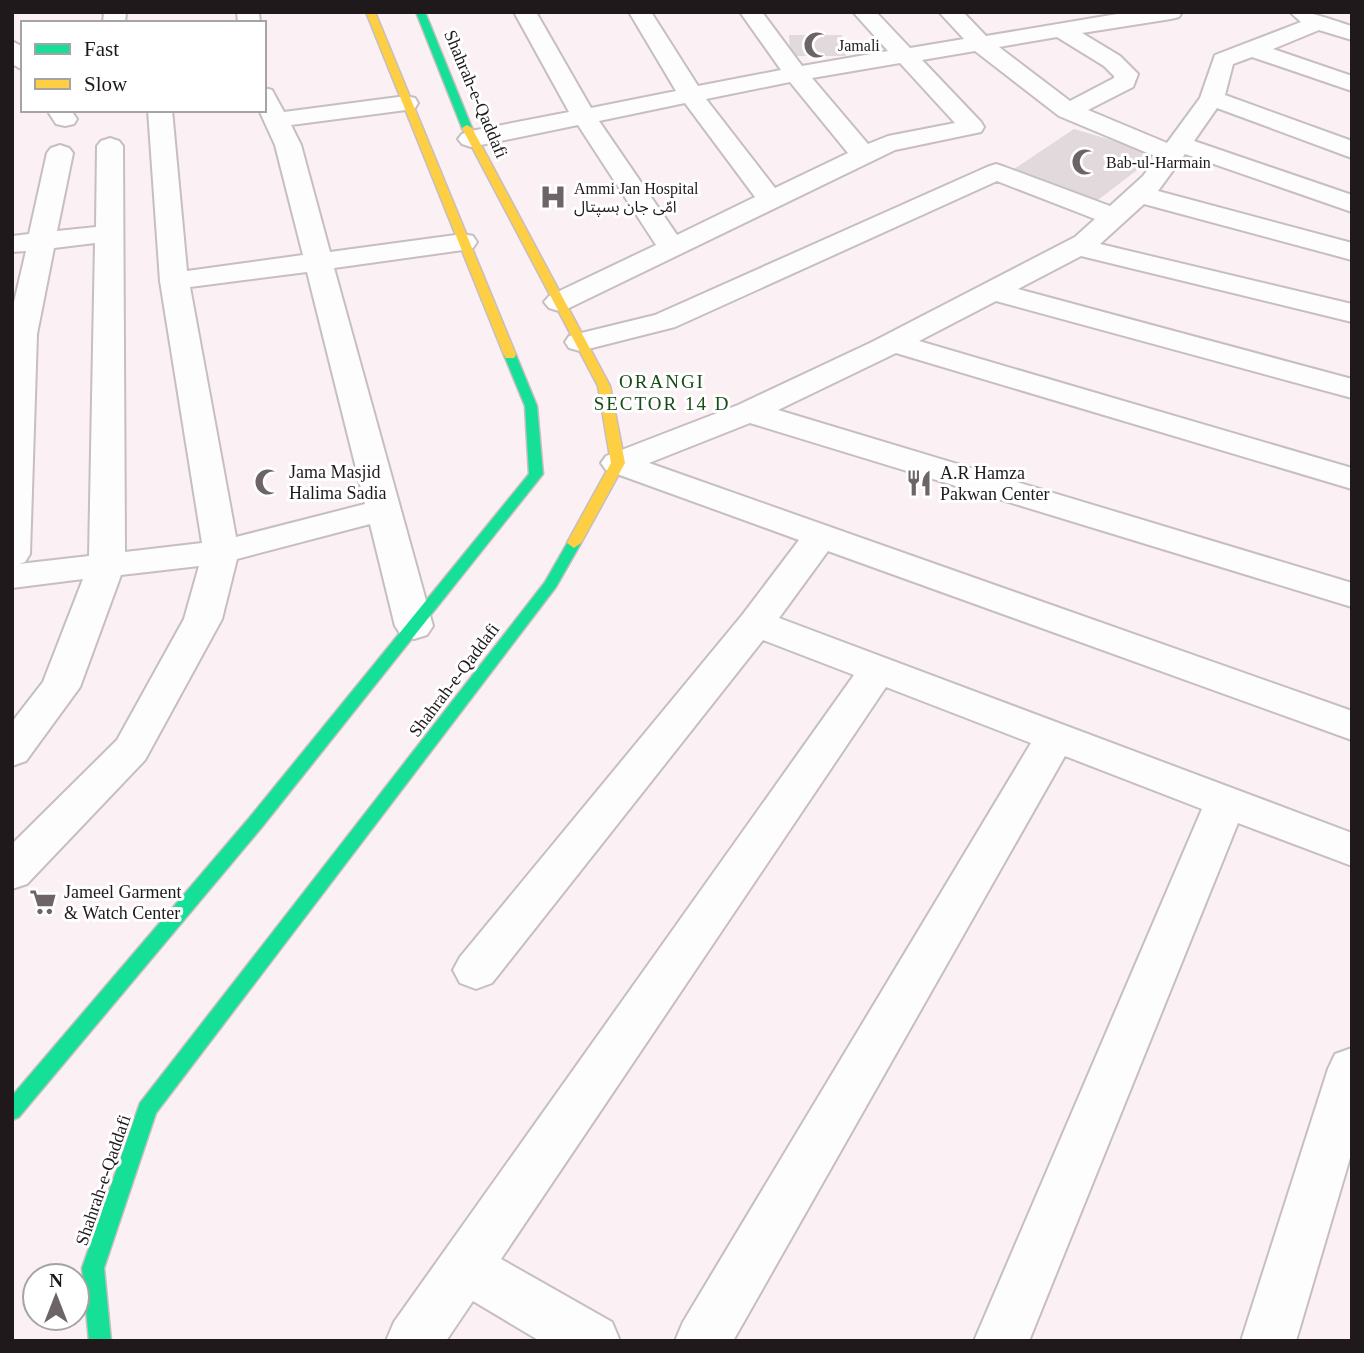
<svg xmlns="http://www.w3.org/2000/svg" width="1364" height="1353" viewBox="0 0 1364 1353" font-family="'Times New Roman','Noto Sans Arabic',serif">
<rect width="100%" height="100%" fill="#fbf0f3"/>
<g fill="#e1d9db">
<path d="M789 35H842L846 56H790Z"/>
<path d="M1074 129 1158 154 1094 203 1011 171Z"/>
</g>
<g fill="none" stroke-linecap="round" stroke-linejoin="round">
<g stroke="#c6bec0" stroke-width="4">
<g id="street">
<path d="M104 12H126L125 23H103Z"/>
<path d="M237 12H259L260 23H238Z"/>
<path d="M514 12H536L591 108 676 91 629 12H651L698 86 781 70 740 12H762L802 66 888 51 853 12H876L910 48 964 39 939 12H963L986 36 1129 12H1182L1179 17 1171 19 1082 33 1120 56 1138 74 1133 87 1088 110 1167 143 1200 98 1215 55 1301 22 1290 12C1317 12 1327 19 1352 26V40L1319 30 1273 49 1352 76V91L1252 57 1233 64 1225 95 1352 141V158L1217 108 1194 141 1352 195V212L1185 154 1158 191 1352 243V260L1144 204 1100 244 1352 304V322L1081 256 1018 289 1352 379V398L996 301 919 341 1352 468V489L896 353 778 410 1352 583V607L750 423 649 463 1352 711V740L828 551 779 618 1352 833V866L1238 823 1029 1341H974L1202 809 1065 756 733 1341H675L683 1322 1031 743 886 687 501 1259 612 1322 620 1341H540L473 1301 446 1341H386L394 1322 854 675 763 640 492 983 476 989 460 983 453 970 460 957 743 614 799 540 606 470 601 463 606 456 738 405 872 342 1075 237 1095 219 997 181 675 327 580 351 569 348 565 342 569 336 655 315 987 167 996 164 1005 167 1110 206 1143 176 1157 157 1059 116 975 51 922 60 981 122 984 127 981 132 895 150 569 308 559 311 549 308 544 302 549 296 656 245 578 125 471 147 462 144 458 139 462 134 471 131 569 112ZM1057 37 1104 66 1114 76V78L1070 101 999 47ZM900 63 955 123 888 136 868 144 812 78ZM790 82 848 153 775 188 706 99ZM685 103 755 197 677 235 599 121Z"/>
<path d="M12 41 23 47V70L12 64Z"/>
<path d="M264 88 272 90 284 112 406 96 415 98 418 103 415 108 406 110 291 125 301 145 330 252 463 234 473 236 477 242 473 248 463 250 334 268 433 626 427 635 414 639 401 635 395 626 370 524 237 559 222 619 145 760 27 884 12 889V844L117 740 184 619 199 566 121 575 80 687 26 761 12 766V722L43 682 83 579 12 588V311L26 251 12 252V236L29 234 47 153 51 148 60 145 69 148 73 153 57 231 96 227 97 146 101 141 110 138 119 141 123 146 125 552 202 543 160 281 148 110H172L187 271 303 255 275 145 259 110H264ZM95 243 89 556 19 564 25 562 30 554 37 334 54 248ZM307 272 365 504 236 537 190 287Z"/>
<path d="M47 110H71L77 119 74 124 65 126 56 124Z"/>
<path d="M1352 1048V1151L1296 1341H1241L1328 1069 1335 1054Z"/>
</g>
</g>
<g stroke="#c6bec0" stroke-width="3">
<g id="fast">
<path d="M416 12H425L472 128 471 130 462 128Z"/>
<path d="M510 351 516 355 537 406 543 474 262 827 19 1117 12 1120V1096L250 817 529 474 525 406 504 355Z"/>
<path d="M574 538 581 543 556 587 156 1113 104 1268 111 1341H89L82 1268 140 1103 545 582 569 540Z"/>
</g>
</g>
<g stroke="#c6bec0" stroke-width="3">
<g id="slow">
<path d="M366 12H375L516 355 514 358H506L504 355Z"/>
<path d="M467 125 472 128 610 386 625 463 581 543 574 548 567 543 611 463 598 386 462 128Z"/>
</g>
</g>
<use href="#street" fill="#fefdfd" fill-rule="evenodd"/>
<use href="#fast" fill="#16e098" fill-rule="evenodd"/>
<use href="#slow" fill="#ffcf43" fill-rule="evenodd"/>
</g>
<defs>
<g id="mosque-bare" transform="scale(2.1)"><path d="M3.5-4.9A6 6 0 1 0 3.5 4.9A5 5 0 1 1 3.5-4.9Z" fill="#6c6467" stroke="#fff" stroke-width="2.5" paint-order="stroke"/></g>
<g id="hospital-bare" transform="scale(2.1)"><path d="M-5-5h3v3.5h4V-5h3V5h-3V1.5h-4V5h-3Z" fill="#6c6467" stroke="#fff" stroke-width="2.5" paint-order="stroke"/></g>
<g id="restaurant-bare" transform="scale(2.1)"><path d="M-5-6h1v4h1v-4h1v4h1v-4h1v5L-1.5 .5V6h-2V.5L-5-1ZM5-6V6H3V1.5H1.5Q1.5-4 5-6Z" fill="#6c6467" stroke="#fff" stroke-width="2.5" paint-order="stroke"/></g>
<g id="supermarket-bare" transform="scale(2.1)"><path d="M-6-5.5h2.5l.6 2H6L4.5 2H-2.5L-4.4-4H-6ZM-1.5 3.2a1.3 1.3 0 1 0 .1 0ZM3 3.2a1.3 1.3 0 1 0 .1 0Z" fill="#6c6467" stroke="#fff" stroke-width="2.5" paint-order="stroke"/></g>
</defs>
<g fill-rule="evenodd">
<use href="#mosque-bare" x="817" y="45"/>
<use href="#mosque-bare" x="1085" y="162"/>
<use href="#hospital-bare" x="553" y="197"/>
<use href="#mosque-bare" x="268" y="482"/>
<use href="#restaurant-bare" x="919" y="483"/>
<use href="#supermarket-bare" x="43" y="902"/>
</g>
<g text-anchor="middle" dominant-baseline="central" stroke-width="6" stroke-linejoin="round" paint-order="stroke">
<g font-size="16" fill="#1f191b" stroke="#fff" text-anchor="start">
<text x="838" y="45">Jamali</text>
<text x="1106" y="162">Bab-ul-Harmain</text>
<text x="574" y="188">Ammi Jan Hospital<tspan x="574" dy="18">امّی جان ہسپتال</tspan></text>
</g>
<g font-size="18" fill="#1f191b" stroke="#fff">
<text transform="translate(476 94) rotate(67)">Shahrah-e-Qaddafi</text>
<text transform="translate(454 680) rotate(-53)">Shahrah-e-Qaddafi</text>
<text transform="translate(103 1180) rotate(-71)">Shahrah-e-Qaddafi</text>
</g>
<g font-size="18" fill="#1f191b" stroke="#fff" text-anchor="start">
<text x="289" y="472">Jama Masjid<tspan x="289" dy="21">Halima Sadia</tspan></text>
<text x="940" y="473">A.R Hamza<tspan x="940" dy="21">Pakwan Center</tspan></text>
<text x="64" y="892">Jameel Garment<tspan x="64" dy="21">&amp; Watch Center</tspan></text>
</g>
<g font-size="19" letter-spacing="2" fill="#174c16" stroke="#fff">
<text x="662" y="381">ORANGI<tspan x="662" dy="22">SECTOR 14 D</tspan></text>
</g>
</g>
<rect width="1364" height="1353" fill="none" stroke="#1f191b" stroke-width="28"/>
<rect x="21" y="21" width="245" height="91" fill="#ffffff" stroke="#a5a3a4" stroke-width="2"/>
<rect x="35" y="44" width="35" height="10" fill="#16e098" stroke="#a5a3a4" stroke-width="2"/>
<text x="84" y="56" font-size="21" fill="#1f191b">Fast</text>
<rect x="35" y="79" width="35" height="10" fill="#ffcf43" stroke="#a5a3a4" stroke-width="2"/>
<text x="84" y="91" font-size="21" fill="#1f191b">Slow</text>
<g transform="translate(56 1297)"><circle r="33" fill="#ffffff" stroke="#a5a3a4" stroke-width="2"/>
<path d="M0-5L12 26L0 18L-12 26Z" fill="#6c6467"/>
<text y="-10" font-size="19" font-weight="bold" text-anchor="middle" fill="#1f191b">N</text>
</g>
</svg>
